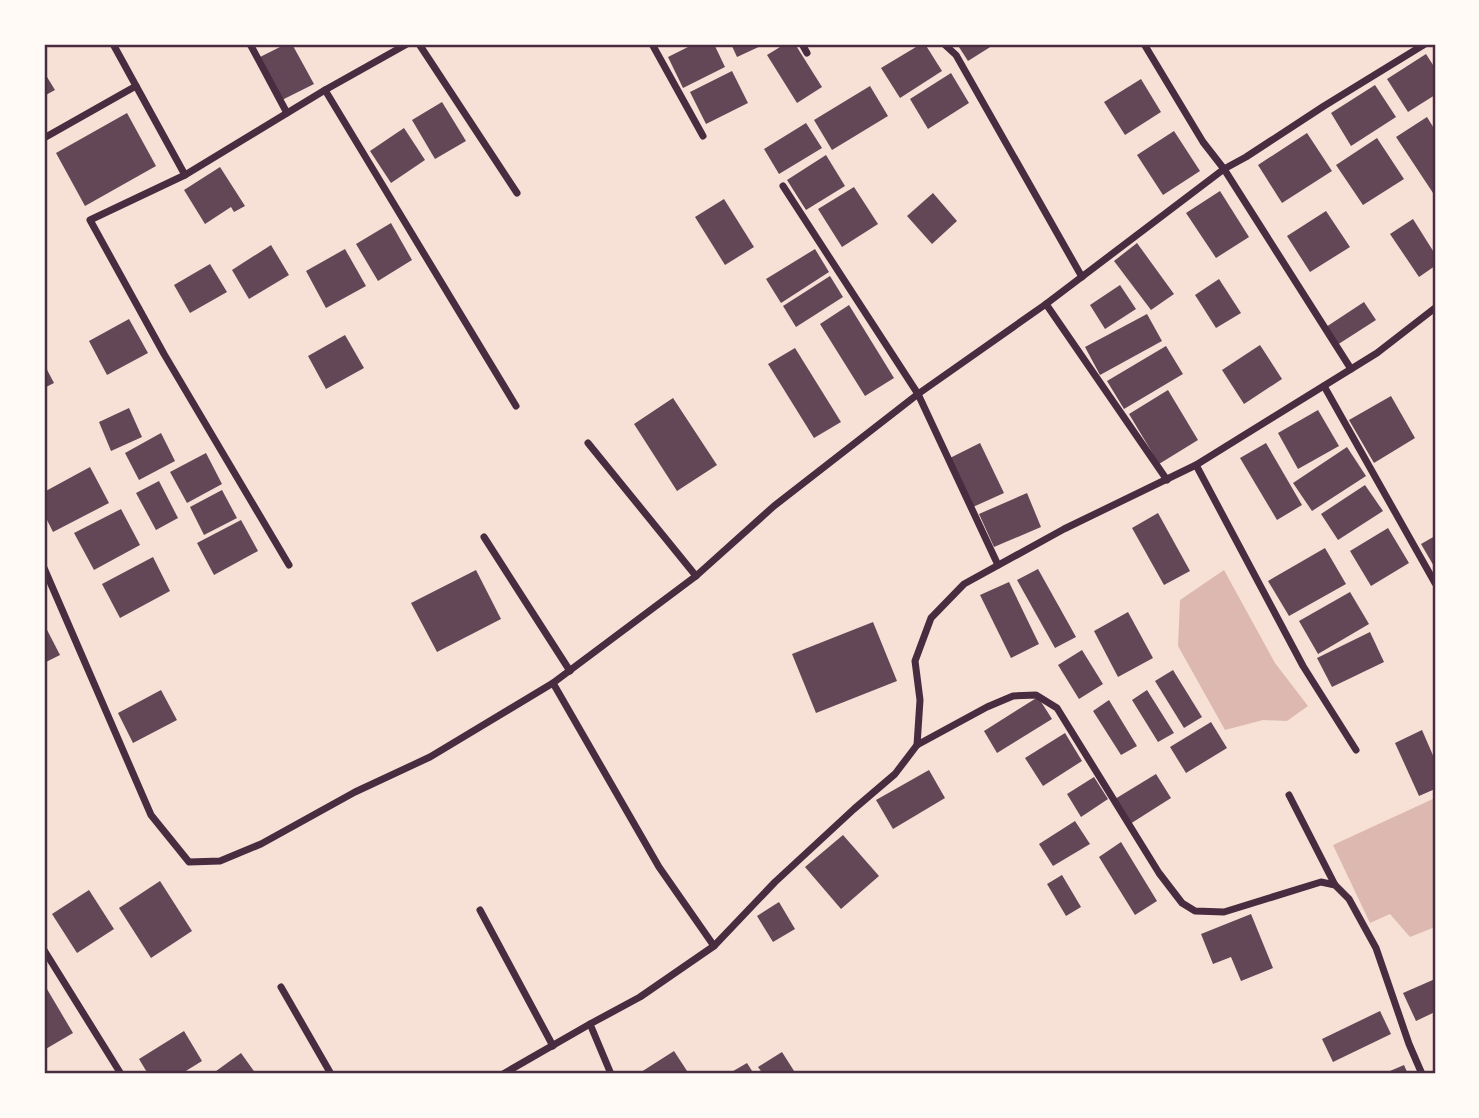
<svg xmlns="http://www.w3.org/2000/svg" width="1479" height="1118" viewBox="0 0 1479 1118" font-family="Karla,sans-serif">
<rect width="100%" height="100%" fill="#f7e1d7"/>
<g fill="#dcb8b0">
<path d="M1224 570 1275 663 1308 706 1287 721 1263 720 1225 730 1178 646 1180 600Z"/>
<path d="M1435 798V927L1410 937 1390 914 1370 923 1333 845Z"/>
</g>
<g fill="#644757">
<path d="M286 44H292L314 84 282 100 260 57Z"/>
<path d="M694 44H714L725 67 683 88 668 57Z"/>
<path d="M731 44H765L737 57Z"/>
<path d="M785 44H795L822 87 797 103 767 55Z"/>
<path d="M921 44H925L942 71 900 98 881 68Z"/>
<path d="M957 44H995L968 61Z"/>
<path d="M1426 54 1435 68V95L1408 112 1387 79Z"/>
<path d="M732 71 748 103 706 124 690 92Z"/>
<path d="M44 72 55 90 44 96Z"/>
<path d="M951 73 969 103 928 129 910 99Z"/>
<path d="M1141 79 1161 112 1125 135 1104 102Z"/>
<path d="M1375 85 1396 117 1351 146 1331 113Z"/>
<path d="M870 86 888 116 832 150 814 120Z"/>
<path d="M442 102 466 141 435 159 412 120Z"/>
<path d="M127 113 156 166 85 206 56 153Z"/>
<path d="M1427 117 1435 130V196L1396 137Z"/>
<path d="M806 123 822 148 779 174 764 149Z"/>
<path d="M404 128 425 160 391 183 370 151Z"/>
<path d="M1174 131 1200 171 1163 195 1137 155Z"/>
<path d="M1307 133 1332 171 1282 203 1258 165Z"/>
<path d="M1377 138 1404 179 1363 205 1336 165Z"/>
<path d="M826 155 845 186 806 210 787 180Z"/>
<path d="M220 167 245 206 234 212 231 207 205 224 184 190Z"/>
<path d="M854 187 878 224 842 247 818 209Z"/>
<path d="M1220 191 1249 237 1216 258 1186 213Z"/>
<path d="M933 193 957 221 932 244 907 216Z"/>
<path d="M724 199 754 247 725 265 695 217Z"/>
<path d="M1326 211 1350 247 1310 272 1287 236Z"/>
<path d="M1413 219 1435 254V266L1419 277 1390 234Z"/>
<path d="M391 223 412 260 378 281 356 244Z"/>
<path d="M1137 243 1174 294 1151 310 1114 261Z"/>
<path d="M271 245 289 275 249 299 232 270Z"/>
<path d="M345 249 366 286 326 308 306 271Z"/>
<path d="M815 249 829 272 781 303 766 279Z"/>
<path d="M210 264 227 292 190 313 174 285Z"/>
<path d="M830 276 843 297 796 327 783 306Z"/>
<path d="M1219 279 1241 313 1216 328 1195 295Z"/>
<path d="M1120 285 1136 309 1105 329 1090 305Z"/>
<path d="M1364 302 1376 320 1337 345 1326 327Z"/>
<path d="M849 305 894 378 865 396 820 324Z"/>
<path d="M1147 314 1162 341 1100 375 1085 347Z"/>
<path d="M129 319 148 353 107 375 89 341Z"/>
<path d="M345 335 364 368 326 389 308 356Z"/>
<path d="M1260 345 1282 379 1244 404 1222 370Z"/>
<path d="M1166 346 1183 374 1124 409 1107 381Z"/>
<path d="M795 348 841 422 814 438 768 364Z"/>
<path d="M44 364 54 383 44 388Z"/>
<path d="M1168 390 1198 440 1159 464 1129 414Z"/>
<path d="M1391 396 1415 438 1374 463 1349 420Z"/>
<path d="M673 398 717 465 677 491 634 424Z"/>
<path d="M129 408 142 437 111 451 99 422Z"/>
<path d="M1318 410 1339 446 1298 469 1278 433Z"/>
<path d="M161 433 175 461 139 480 125 453Z"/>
<path d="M980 443 1004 493 973 507 950 458Z"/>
<path d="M1266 443 1302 505 1277 520 1240 458Z"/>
<path d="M1347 447 1366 476 1312 511 1293 483Z"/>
<path d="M206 453 222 484 187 503 170 472Z"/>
<path d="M90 467 109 503 53 532 44 514V492Z"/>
<path d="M159 481 178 518 156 530 136 493Z"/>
<path d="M1365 485 1383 511 1338 540 1321 514Z"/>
<path d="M222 490 237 518 204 535 190 507Z"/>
<path d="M1027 493 1041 527 994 547 979 514Z"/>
<path d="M121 509 140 545 94 570 74 533Z"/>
<path d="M1158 513 1190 571 1164 585 1132 528Z"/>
<path d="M241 520 258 551 214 575 197 543Z"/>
<path d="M1388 528 1409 563 1371 586 1350 551Z"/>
<path d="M1435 536V568L1421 544Z"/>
<path d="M1325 548 1346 584 1289 616 1268 581Z"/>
<path d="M153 557 170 591 120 618 102 584Z"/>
<path d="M1038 569 1076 637 1055 648 1017 580Z"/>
<path d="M476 570 501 619 437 652 411 603Z"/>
<path d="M1009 582 1039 644 1011 658 980 595Z"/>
<path d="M1350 592 1369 624 1318 654 1299 621Z"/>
<path d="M1128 612 1153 658 1118 677 1094 631Z"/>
<path d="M873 622 897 681 816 713 792 654Z"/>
<path d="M44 624 60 655 44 663Z"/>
<path d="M1370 632 1384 662 1332 687 1317 658Z"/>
<path d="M1082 650 1103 684 1079 699 1058 665Z"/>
<path d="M1173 670 1202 717 1184 728 1155 681Z"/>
<path d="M161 690 177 720 133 743 118 713Z"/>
<path d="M1147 690 1174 733 1158 742 1132 700Z"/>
<path d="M1038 697 1052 719 997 753 984 731Z"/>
<path d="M1109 700 1137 746 1121 755 1093 711Z"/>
<path d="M1211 722 1227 748 1186 773 1170 747Z"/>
<path d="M1422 730 1435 760V789L1419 796 1395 743Z"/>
<path d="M1065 733 1082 761 1043 786 1025 758Z"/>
<path d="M929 770 945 798 893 829 876 800Z"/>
<path d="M1156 774 1171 798 1130 824 1115 799Z"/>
<path d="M1094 777 1108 799 1081 817 1067 794Z"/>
<path d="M1075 821 1090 844 1053 866 1039 844Z"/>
<path d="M843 835 879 876 841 909 805 867Z"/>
<path d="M1121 842 1157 901 1135 915 1099 857Z"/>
<path d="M1062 875 1081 907 1066 916 1047 884Z"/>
<path d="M160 881 192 931 151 958 119 908Z"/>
<path d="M89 890 114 929 77 953 52 914Z"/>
<path d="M779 902 795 929 773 942 757 916Z"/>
<path d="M1251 914 1273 968 1241 981 1231 957 1213 964 1201 934Z"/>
<path d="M1435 979V1012L1416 1021 1403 993Z"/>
<path d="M44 984 73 1033 44 1050Z"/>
<path d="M1380 1011 1391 1034 1333 1062 1322 1039Z"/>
<path d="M184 1031 202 1061 181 1074H148L139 1059Z"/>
<path d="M674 1051 689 1074H638Z"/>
<path d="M782 1052 796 1074H763L758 1067Z"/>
<path d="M241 1053 256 1074H212Z"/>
<path d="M747 1063 754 1074H728Z"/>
<path d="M1404 1065 1408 1074H1383Z"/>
</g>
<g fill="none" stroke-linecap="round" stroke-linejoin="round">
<g stroke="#4a2c40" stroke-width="7">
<path d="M113 44 185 175 325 90 407 44"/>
<path d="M250 44 287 113"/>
<path d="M419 44 517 193"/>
<path d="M652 44 703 136"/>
<path d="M802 44 807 53"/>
<path d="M944 44 956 55 1082 277"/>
<path d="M1144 44 1203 142 1224 169 1246 157 1324 106 1425 44"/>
<path d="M325 90 516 406"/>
<path d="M44 138 136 86"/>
<path d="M185 175 90 220 164 354 289 565"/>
<path d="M783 186 918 394 998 565"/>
<path d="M1046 304 1224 169 1351 369"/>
<path d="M1324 386 1435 583"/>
<path d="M588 443 696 576"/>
<path d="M1196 465 1303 666 1356 750"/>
<path d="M484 537 570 671"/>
<path d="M44 568 151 815 189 862 220 861 261 844 355 792 430 757 553 683"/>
<path d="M917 745 987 707 1013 696 1036 695 1057 708 1159 873 1182 903 1195 911 1224 912 1321 882 1335 885 1349 899 1376 948 1409 1044 1422 1074"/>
<path d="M1289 795 1335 885"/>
<path d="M480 910 553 1046"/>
<path d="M714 946 659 867 553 683 696 576 774 506 918 394 1046 304 1167 480"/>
<path d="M44 950 121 1074"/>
<path d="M281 987 331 1074"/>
<path d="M503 1074 590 1024"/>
<path d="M611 1074 590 1024 640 997 714 946 775 882 854 809 895 774 917 745 920 700 915 661 931 618 964 584 1064 529 1196 465 1377 353 1435 308"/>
</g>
</g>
<rect width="1479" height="1118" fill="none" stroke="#fffaf5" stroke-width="91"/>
<rect x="46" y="46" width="1388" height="1026" fill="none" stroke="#4a2c40" stroke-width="2.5"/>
</svg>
